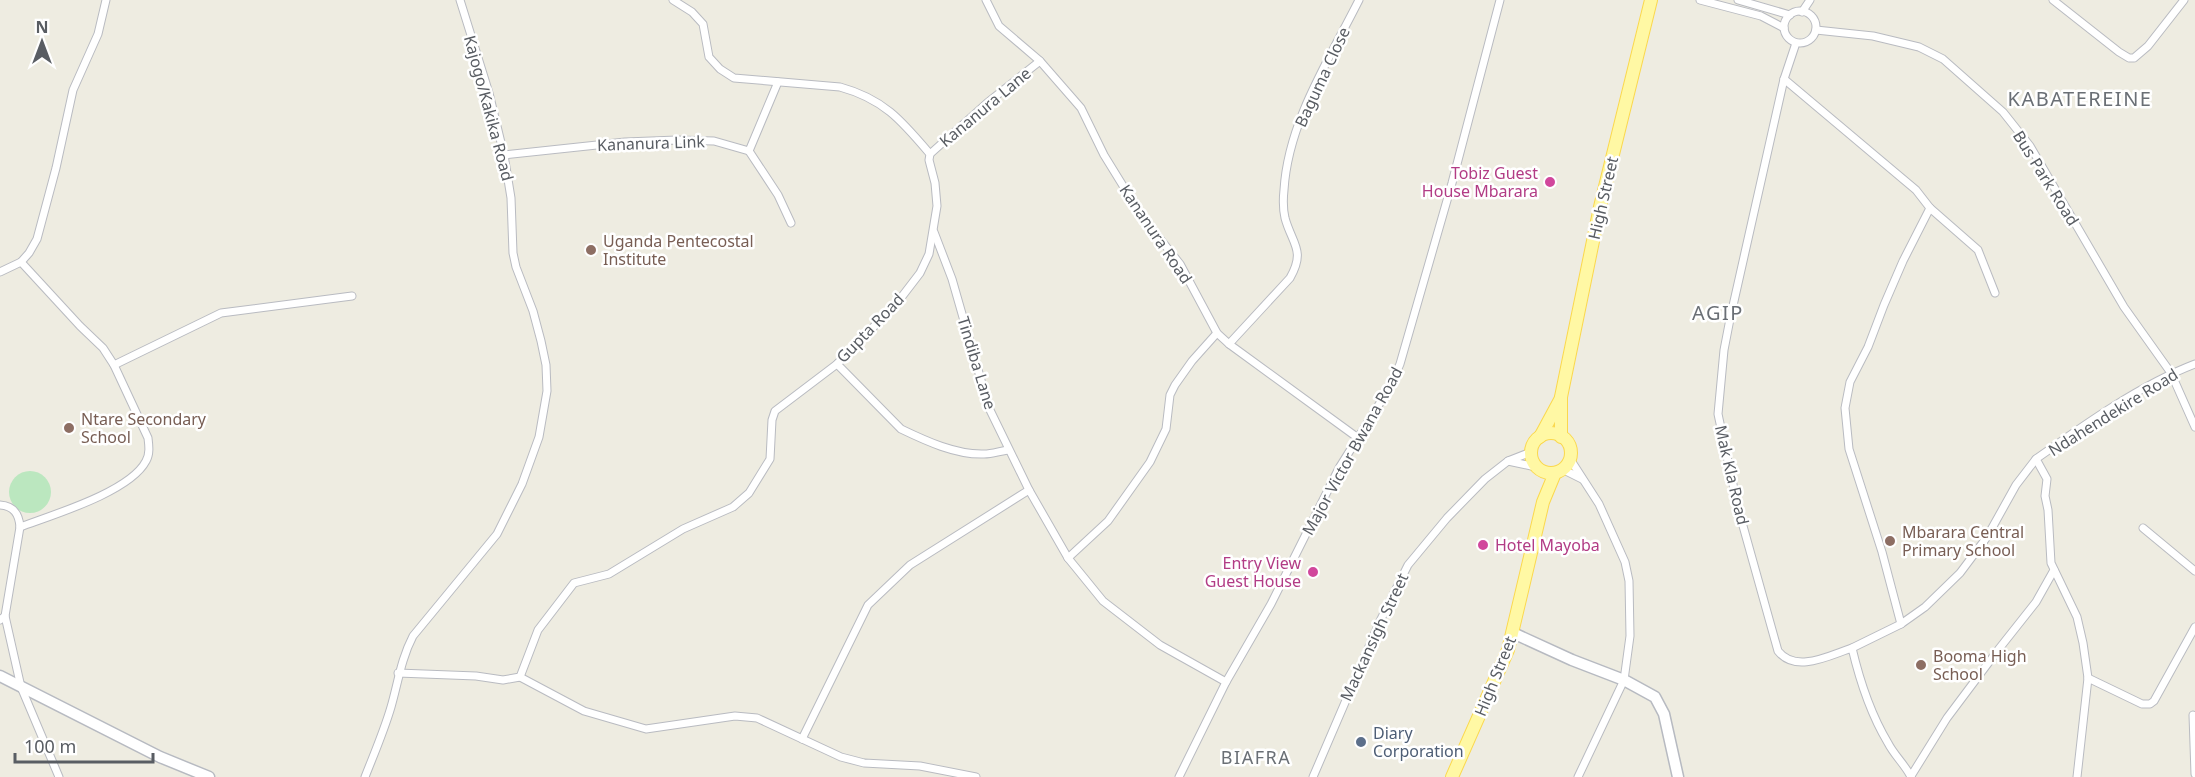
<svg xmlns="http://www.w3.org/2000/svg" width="2195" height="777" viewBox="0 0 2195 777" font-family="'Noto Sans',sans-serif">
<rect width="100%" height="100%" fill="#eeece1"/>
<circle fill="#bbe7bf" cx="30" cy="492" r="21"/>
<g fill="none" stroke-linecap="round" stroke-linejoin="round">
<g stroke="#b9bbc1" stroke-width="9">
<g id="street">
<path d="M986 0 999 26 1040 61 1081 108 1104 155 1141 215 1180 264 1217 333 1229 344 1358 438"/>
<path d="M1700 0 1761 16 1784 28"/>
<path d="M1738 0 1790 15"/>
<path d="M2053 0 2119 52 2129 58H2134L2148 46 2184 0"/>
<circle cx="1800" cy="27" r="16"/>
<path d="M1802 12 1810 0"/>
<path d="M1816 30 1873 36 1919 47 1943 59 2003 112 2030 146 2124 307 2171 373 2195 427"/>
<path d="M1796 43 1784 79 1730 319 1724 350 1718 414 1738 508 1778 651C1796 674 1830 655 1852 648 1860 682 1870 713 1888 743 1894 755 1906 766 1911 777"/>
<path d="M1784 79 1916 190 1930 208 1903 261 1884 305 1868 347 1850 382 1845 408 1849 449 1882 552 1901 624"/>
<path d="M749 151 778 82"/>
<path d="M930 154 987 103 1040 61"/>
<path d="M504 155 625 142 677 140 714 141 749 151 778 195 791 223"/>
<path d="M1930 208 1978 250 1995 293"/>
<path d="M934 232 952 279 989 408 1029 490 1068 558 1103 601 1160 645 1226 682"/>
<path d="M0 272 21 262 29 253 37 239 56 168 73 90 98 34 106 0"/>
<path d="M1229 344 1290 278C1306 250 1292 244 1285 218 1283 209 1283 199 1284 190 1288 122 1329 60 1359 0"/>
<path d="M837 364 901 429C926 441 956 455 984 454 992 454 1000 451 1008 450"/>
<path d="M114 365 221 313 352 296"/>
<path d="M1570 459 1599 504 1625 562 1629 581 1630 636 1624 680 1578 777"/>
<path d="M1508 461 1536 467"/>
<path d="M1562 469 1582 479"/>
<path d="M0 505C14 506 19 514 20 527L5 616 0 620"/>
<path d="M20 527C52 515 130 492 146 461 150 454 149 446 148 438L114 365 103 348 80 326 21 262"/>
<path d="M2143 528 2195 571"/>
<path d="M1068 558 1108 521 1150 462 1166 429 1170 395 1175 385 1192 361 1217 333"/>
<path d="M5 616 21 687 59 777"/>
<path d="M1852 648 1901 624 1925 607 1960 573 1987 537 2016 485 2036 459"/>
<path d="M398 673 476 676 503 680 520 677 584 711 646 729 735 716 757 718 841 757 864 763 920 766 976 777"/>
<path d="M520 677 538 630 574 583 609 574 683 529 733 507 749 493 770 459 772 420 775 411 837 364 897 303 920 273 929 254 937 206 935 183 929 160 930 154C902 121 884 99 840 87L734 78 720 69 709 57 703 24 692 12 673 0"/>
<path d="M2088 678 2142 704H2150L2154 701 2195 627"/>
<path d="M2193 715 2195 774"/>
<path d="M802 739 868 605 910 565 1029 490"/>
<path d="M1911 776 1947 718 1998 650 2036 602 2054 570"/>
<path d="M365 777C374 754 384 731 391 707 398 683 401 659 413 636L497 534 522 484 539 437 547 391 546 365 541 341 533 311 516 267 513 253 511 198 504 155 489 93 460 0"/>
<path d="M1179 777 1226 682 1271 604 1339 468 1390 387 1400 364 1452 183 1500 0"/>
<path d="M1313 777 1380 621 1408 565 1447 518 1485 479 1508 461 1531 452"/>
<path d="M2077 777 2088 678 2083 643 2077 617 2051 563 2048 510 2045 496 2047 479 2036 459C2084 425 2140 385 2195 364"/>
</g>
</g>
<g stroke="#b7bac1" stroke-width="13">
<g id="secondary">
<path d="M1513 633 1572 660 1624 680 1655 697 1664 714 1678 777"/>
<path d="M0 676 160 757 209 777"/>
</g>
</g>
<g stroke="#fbd84d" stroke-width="14">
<g id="primary">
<circle cx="1551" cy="453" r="20"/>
<path d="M1540 437 1561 398"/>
<path d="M1561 437V397L1600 207 1651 0"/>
<path d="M1452 777 1508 650 1543 502 1555 473"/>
</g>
</g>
<use href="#street" stroke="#fff" stroke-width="7"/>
<use href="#secondary" stroke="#fff" stroke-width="10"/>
<use href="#primary" stroke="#fff8a4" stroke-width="12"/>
</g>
<g fill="#d1479c" stroke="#fff" stroke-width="2">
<circle cx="1550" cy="182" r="6"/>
<circle cx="1483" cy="545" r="6"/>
<circle cx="1313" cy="572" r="6"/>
</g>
<g fill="#8d6e63" stroke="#fff" stroke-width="2">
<circle cx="591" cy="250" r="6"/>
<circle cx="69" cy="428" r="6"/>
<circle cx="1890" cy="541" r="6"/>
<circle cx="1921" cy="665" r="6"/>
</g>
<circle fill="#5c6f8a" stroke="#fff" stroke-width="2" cx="1361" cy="742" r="6"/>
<g text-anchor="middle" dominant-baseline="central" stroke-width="5" stroke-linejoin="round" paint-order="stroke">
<g font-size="16" fill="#595d63" stroke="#fff">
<text transform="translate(1322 77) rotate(-65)">Baguma Close</text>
<text transform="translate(985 107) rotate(-40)">Kananura Lane</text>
<text transform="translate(489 108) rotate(75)">Kajogo/Kakika Road</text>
<text transform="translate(651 143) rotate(-2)">Kananura Link</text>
<text transform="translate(2046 178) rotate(58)">Bus Park Road</text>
<text transform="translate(1603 198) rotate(-77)">High Street</text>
<text transform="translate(1156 234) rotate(56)">Kananura Road</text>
<text transform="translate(870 328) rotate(-46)">Gupta Road</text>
<text transform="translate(977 363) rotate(73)">Tindiba Lane</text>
<text transform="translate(2113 412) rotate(-32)">Ndahendekire Road</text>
<text transform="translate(1352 451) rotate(-61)">Major Victor Bwana Road</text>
<text transform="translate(1732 475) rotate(77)">Mak Kla Road</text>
<text transform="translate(1374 637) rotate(-65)">Mackansigh Street</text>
<text transform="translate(1495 676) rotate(-68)">High Street</text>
</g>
<g font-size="16" fill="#b23c85" stroke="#fff" text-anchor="end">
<text x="1538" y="173">Tobiz Guest<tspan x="1538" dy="18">House Mbarara</tspan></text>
<text x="1495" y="545" text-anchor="start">Hotel Mayoba</text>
<text x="1301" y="563">Entry View<tspan x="1301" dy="18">Guest House</tspan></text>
</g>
<g font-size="16" fill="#785e54" stroke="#fff" text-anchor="start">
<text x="603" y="241">Uganda Pentecostal<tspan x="603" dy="18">Institute</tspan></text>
<text x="81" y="419">Ntare Secondary<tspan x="81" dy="18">School</tspan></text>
<text x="1902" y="532">Mbarara Central<tspan x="1902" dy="18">Primary School</tspan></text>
<text x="1933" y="656">Booma High<tspan x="1933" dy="18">School</tspan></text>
</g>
<g font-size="16" fill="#4e5e75" stroke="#fff" text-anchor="start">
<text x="1373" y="733">Diary<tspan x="1373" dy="18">Corporation</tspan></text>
</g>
<g font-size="18" letter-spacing="1.5" fill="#6a6f75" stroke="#fff">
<text x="1256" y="757">BIAFRA</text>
</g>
<g font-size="20" letter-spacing="1.5" fill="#6a6f75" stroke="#fff">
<text x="2080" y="98">KABATEREINE</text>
<text x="1718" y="312">AGIP</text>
</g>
</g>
<g transform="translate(42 42)" stroke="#ffffff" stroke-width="4.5" paint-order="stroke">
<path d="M0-4.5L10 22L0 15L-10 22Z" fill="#595d63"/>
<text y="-9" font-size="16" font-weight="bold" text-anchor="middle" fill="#595d63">N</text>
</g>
<path d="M15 753v9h138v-9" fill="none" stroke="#595d63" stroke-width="3"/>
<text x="24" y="753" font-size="18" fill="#595d63" stroke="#ffffff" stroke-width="4.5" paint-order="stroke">100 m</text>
</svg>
